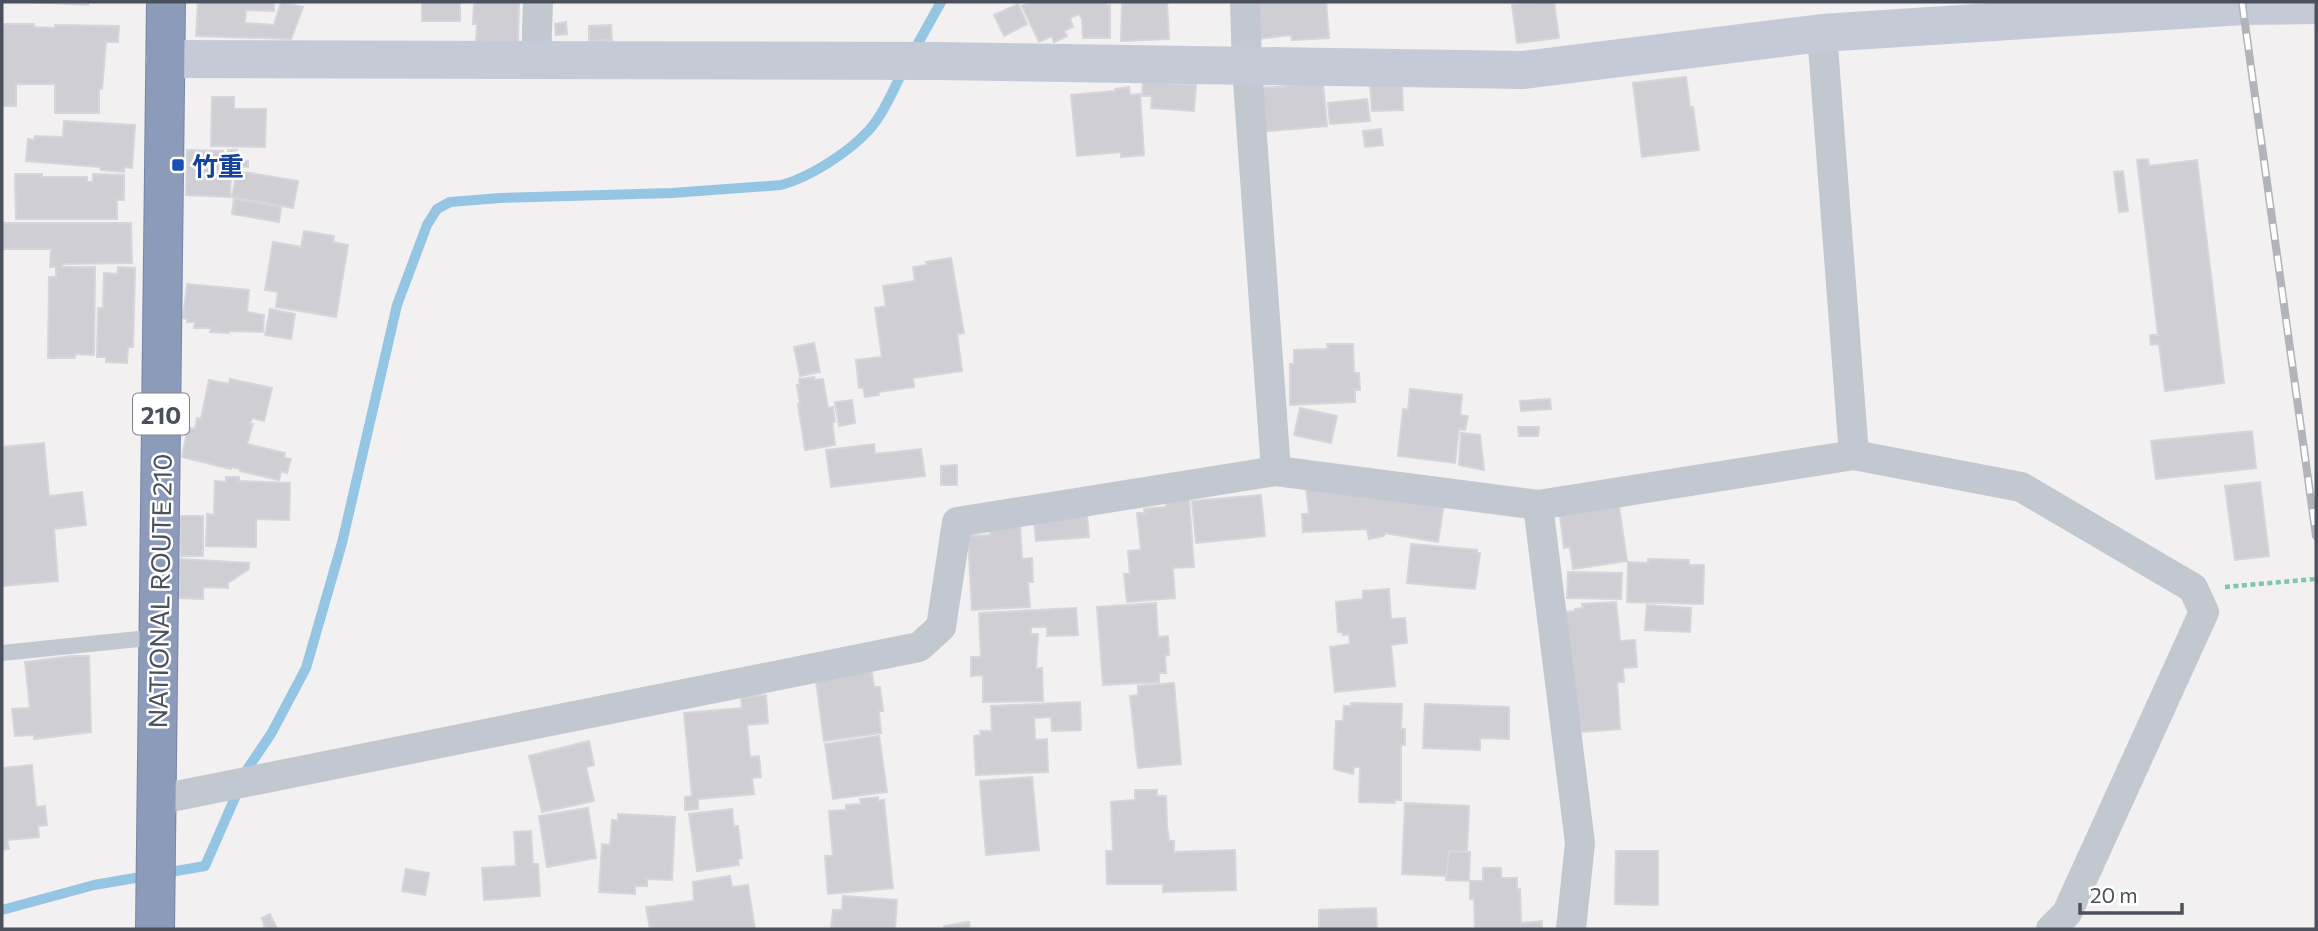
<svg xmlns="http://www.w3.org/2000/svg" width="2318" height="931" viewBox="0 0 2318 931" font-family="Commissioner,'Noto Sans JP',sans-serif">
<rect width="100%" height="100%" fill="#f2f0f0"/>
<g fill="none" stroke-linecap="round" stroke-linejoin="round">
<g stroke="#94c6e4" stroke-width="10">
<path d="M912 54 941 2"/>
<path d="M2 910 94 885 205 866 248 768 271 734 306 668 342 543 397 305 427 225 437 209 450 202 500 198 672 193 781 185C809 178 849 152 869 130 884 113 894 88 904 69"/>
</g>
</g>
<g fill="#ceced4" stroke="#d5d5db" stroke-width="2">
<path d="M30 2H89L88 5Z"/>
<path d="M198 2H274V11L246 10 245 23 274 25 281 2 303 7 291 39 196 36Z"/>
<rect x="422" y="2" width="38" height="19"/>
<path d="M474 2H519L518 42H476L477 24H473Z"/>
<path d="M1032 2H1106V5H1110V38H1083L1082 19 1079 14 1070 18 1073 27 1064 31 1067 36 1054 42 1052 36 1039 42 1022 6Z"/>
<path d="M1122 2H1167L1169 39 1121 41Z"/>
<path d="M1246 2H1326L1329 38 1292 40 1291 35 1257 39Z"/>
<path d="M1539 2H1554L1559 38 1517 43 1512 5Z"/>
<path d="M1018 4 1027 24 1004 36 994 15Z"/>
<path d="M566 22 567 34 556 35 555 24Z"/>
<path d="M3 24H34V27L55 28V25L119 26 118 42H106L102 89H99V113H55V84H16V106H2Z"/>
<path d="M611 25 612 40 589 41V26Z"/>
<path d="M1686 77 1690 107H1693L1699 150 1642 157 1633 83Z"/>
<path d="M1143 82 1196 85 1194 111 1151 108 1152 96H1142Z"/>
<path d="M1323 83 1327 126 1258 132 1248 89Z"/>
<path d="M1402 84 1403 110 1372 111 1370 85Z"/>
<path d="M1129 87 1130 95 1140 94 1144 155 1121 157V152L1077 156 1071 95 1115 91V89Z"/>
<path d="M212 97H234V109H266L265 147 211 146Z"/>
<path d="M1367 99 1370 121 1330 124 1328 103Z"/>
<path d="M64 121 135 125 132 168 124 167V172L101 170 100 167 26 161 28 139 34 140 35 136 63 137Z"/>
<path d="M1381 129 1383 145 1365 147 1363 131Z"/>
<path d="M187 150 223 151 225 172H231L230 197 186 195Z"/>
<path d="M228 150H237V160L248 161V167H228Z"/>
<path d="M2148 159 2149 166 2197 160 2224 383 2165 391 2159 344 2151 345 2150 335H2158L2137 160Z"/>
<path d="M237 171 298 181 293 208 232 197Z"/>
<path d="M2123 171 2128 211 2119 212 2114 172Z"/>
<path d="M15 174H42V177H87V182H93V174L124 175V200H117V219H16Z"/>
<path d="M234 199 281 207 279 222 232 214Z"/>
<path d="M2 223H131L132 263 62 264V267H95L94 355 75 354V358H48L49 277H56V267H50L51 249H2Z"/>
<path d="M304 231 334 236 333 242 348 245 336 317 276 307 278 292 265 290 273 242 301 247Z"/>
<path d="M951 258 964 333 957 334 962 371 913 378 914 387 878 392 879 395 865 397 863 387 859 388 856 360 882 357 875 308 886 306 883 286 915 281 913 267 927 265 926 262Z"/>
<path d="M118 267 135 268 133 347H128L127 363 106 362V357H97L98 308H103L104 273 117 274Z"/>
<path d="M187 284 249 290 247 312 264 315 263 332 230 331 229 333 210 332 211 328H194L195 322H187V319L183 318Z"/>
<path d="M270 309 295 314 291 339 265 335Z"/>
<path d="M814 343 820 372 800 376 794 347Z"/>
<path d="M1327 344H1353L1354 373H1359L1360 390H1355V402L1290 405V364H1294V350L1328 349Z"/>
<path d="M814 377 815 380 823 379 828 408 833 407 835 422H832L835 445 805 450 798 404H800L797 385H800L799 379Z"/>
<path d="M230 379 272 388 264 421 252 418 250 424H253L247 444 285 453 284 458 291 459 287 473 281 471 279 480 240 471V469L232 467 231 469 182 457 188 427 195 429 197 418 201 419 209 380 229 384Z"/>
<path d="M1410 389 1462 395 1460 415 1468 416 1465 430 1459 429 1455 463 1398 456 1403 409 1408 410Z"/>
<path d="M1550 399 1551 409 1521 411 1520 401Z"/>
<path d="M852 400 855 423 839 426 835 402Z"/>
<path d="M1300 408 1337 416 1331 443 1294 435Z"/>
<path d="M1518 427H1539L1538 436H1519Z"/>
<path d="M2252 431 2256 468 2156 479 2151 441Z"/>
<path d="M1461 433 1480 435 1484 470 1459 465Z"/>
<path d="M44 443 49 496 82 492 86 525 54 529 58 581 2 586V447Z"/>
<path d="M874 444 875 454 921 449 925 476 831 487 826 450Z"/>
<path d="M957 465V485H941V466Z"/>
<path d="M226 477H239V481L290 483 289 520 256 519V547L206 546 207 514 214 515 215 481 226 482Z"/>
<path d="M2260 482 2269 556 2235 560 2225 486Z"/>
<path d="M1363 484 1365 498 1391 495 1445 497 1438 542 1385 533 1384 536 1369 539 1367 529 1303 532 1302 514H1309L1306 488Z"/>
<path d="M1261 495 1265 536 1196 543 1192 501Z"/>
<path d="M1189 499 1194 567 1173 568 1175 598 1127 602 1124 574H1130L1128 551 1141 550 1137 513H1145L1144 509 1166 507V501Z"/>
<path d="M1618 499 1627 561 1573 569 1570 547 1564 548 1559 507Z"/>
<path d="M1086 505 1089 537 1036 541 1033 509Z"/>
<path d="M180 516H203V556H181Z"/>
<path d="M1020 524 1022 559 1032 558 1033 582H1028L1030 607 972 610 968 536 990 535 989 526Z"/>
<path d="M1411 544 1477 550V553H1480L1475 589 1407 583Z"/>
<path d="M180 559 249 563V569L228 583V588L203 587V599L179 598Z"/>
<path d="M1648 559 1689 560V565H1704L1703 604 1627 602 1628 562 1648 563Z"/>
<path d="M1568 572 1622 573 1621 599 1567 598Z"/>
<path d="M1389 589 1391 619 1405 618 1407 643 1391 645 1395 686 1335 692 1330 647 1350 644 1349 634 1343 635 1342 632H1338L1336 602 1363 599V591Z"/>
<path d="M1616 602 1620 641 1635 640 1637 667 1623 668 1624 682H1617L1620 729 1567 733 1560 612 1576 611 1575 609 1583 608 1582 604Z"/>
<path d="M1156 603 1158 637 1168 636 1169 655 1165 656 1166 673H1159V682L1103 685 1097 607Z"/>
<path d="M1647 605 1691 608 1690 632 1645 630Z"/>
<path d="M1076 608 1078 635 1047 636V627H1031V634H1038L1036 669 1042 668 1043 701 983 702V675L971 676V657H981L979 613Z"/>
<path d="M869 653 874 687H880L883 711H879L881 733 824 741 814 666Z"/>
<path d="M72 656H89L91 732 34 739V735L15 736 12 709 30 708 25 662Z"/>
<path d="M1174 683 1181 764 1138 768 1130 696 1138 695V686Z"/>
<path d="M766 695 768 723 747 725 750 757 759 756 761 777 752 778 754 794 698 799V809L685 810V797L692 796 684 713 742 708 741 698Z"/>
<path d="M1080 702 1081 730 1052 731 1051 717 1034 718 1035 740 1047 739 1048 772 976 775 974 736 981 735 980 731H992L991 706Z"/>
<path d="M1351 703 1402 704 1401 729H1405V745H1401V800H1394L1395 803 1359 802 1360 767H1354L1353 774 1334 769 1336 721H1343L1344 706H1352Z"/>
<path d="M1425 704 1509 707V739L1480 738V750L1423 748Z"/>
<path d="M879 736 887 792 833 799 825 744Z"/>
<path d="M589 741 594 765 586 767 594 801 542 812 529 756Z"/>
<path d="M32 765 36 807 45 806 47 825 38 826 39 837 7 840 9 849 2 850V768Z"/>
<path d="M1032 777 1039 850 986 855 980 781Z"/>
<path d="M1135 790H1157V796H1166L1167 826 1169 841H1174V852L1235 850 1236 890 1163 892V884H1107L1106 851H1113L1111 802 1135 800Z"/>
<path d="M878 797V801L884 800 893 888 828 894 825 856H833L829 811 846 810V805L861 804 860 799Z"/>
<path d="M1405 803 1469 806 1467 851H1449L1448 876 1402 874Z"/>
<path d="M588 808 596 858 547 867 539 816Z"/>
<path d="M732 809 734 827 738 826 742 858 738 859 739 865 697 871 689 814Z"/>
<path d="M618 814 675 817 672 880 647 879V886H635V894L599 892 602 844 610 845 612 820H618Z"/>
<path d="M531 831 533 864H538L540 896 484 900 482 868 516 866 514 832Z"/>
<path d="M1616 851H1658V905L1615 904Z"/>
<path d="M1449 852H1470L1469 881 1446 880Z"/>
<path d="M1483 868H1501V878H1517V889H1520L1521 923 1542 921V929H1475L1474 899H1470V881H1483Z"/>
<path d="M406 869 429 873 425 895 402 891Z"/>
<path d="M730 876 732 887 748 885 755 929H650L646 907 694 901 693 882Z"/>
<path d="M843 896 897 900 895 929H831L833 910H842Z"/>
<path d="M1376 908 1377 929H1319V910Z"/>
<path d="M270 914 277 929H262L265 928 262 918Z"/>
<path d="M969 922 970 929H944V926Z"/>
</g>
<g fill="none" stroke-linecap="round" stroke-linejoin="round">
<g stroke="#7886a6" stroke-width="40">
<path id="highway" d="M155 929 166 2"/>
</g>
<path stroke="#7ec6af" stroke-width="4.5" stroke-dasharray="5 3.5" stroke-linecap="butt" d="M2225 587 2316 579"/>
<path stroke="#c2c8d0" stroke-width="16" d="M2 653 158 637"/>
<g stroke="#c2c8d0" stroke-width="30">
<path d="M1245 2 1247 67 1276 471"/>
<path d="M536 62 538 2"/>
<path d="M1854 455 2021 487 2193 588 2204 612 2067 913 2051 929"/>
<path d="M1538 505 1580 843 1571 929"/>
<path d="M156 800 919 647 941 627 957 522 1276 471 1538 505 1854 455 1822 33"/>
</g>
<path stroke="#c5cad7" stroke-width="38" d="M165 59 936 61 1524 70 1822 33 2243 6 2316 5"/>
<use href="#highway" stroke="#8c9bba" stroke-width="38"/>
<g stroke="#b3b4ba" stroke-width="8">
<path id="rail" d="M2242 2 2316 536"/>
</g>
<use href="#rail" stroke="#fff" stroke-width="5" stroke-dasharray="16" stroke-linecap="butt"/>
</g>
<rect fill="#1a4fb4" stroke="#fff" stroke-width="2.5" x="171" y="158" width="14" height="14" rx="3.5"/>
<g text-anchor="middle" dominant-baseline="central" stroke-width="5" stroke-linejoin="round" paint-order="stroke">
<rect fill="#fff" stroke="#80848d" stroke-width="2" x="133" y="393.5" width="56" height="41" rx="5"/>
<g font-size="24" font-weight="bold" fill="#4a505c">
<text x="161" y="414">210</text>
</g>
<g font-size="26" font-weight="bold" fill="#164399" stroke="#fff" text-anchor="start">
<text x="192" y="165">竹重</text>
</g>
<g font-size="26" fill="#4a505c" stroke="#fff">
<text transform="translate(159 591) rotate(-89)">NATIONAL ROUTE 210</text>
</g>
</g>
<rect width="2318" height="931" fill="none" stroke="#4a505c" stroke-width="7"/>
<path d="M2080 903v10h102v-10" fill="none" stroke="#4a505c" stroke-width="3.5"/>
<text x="2090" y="903" font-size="21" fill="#4a505c" stroke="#ffffff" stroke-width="5" paint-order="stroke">20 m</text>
</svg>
